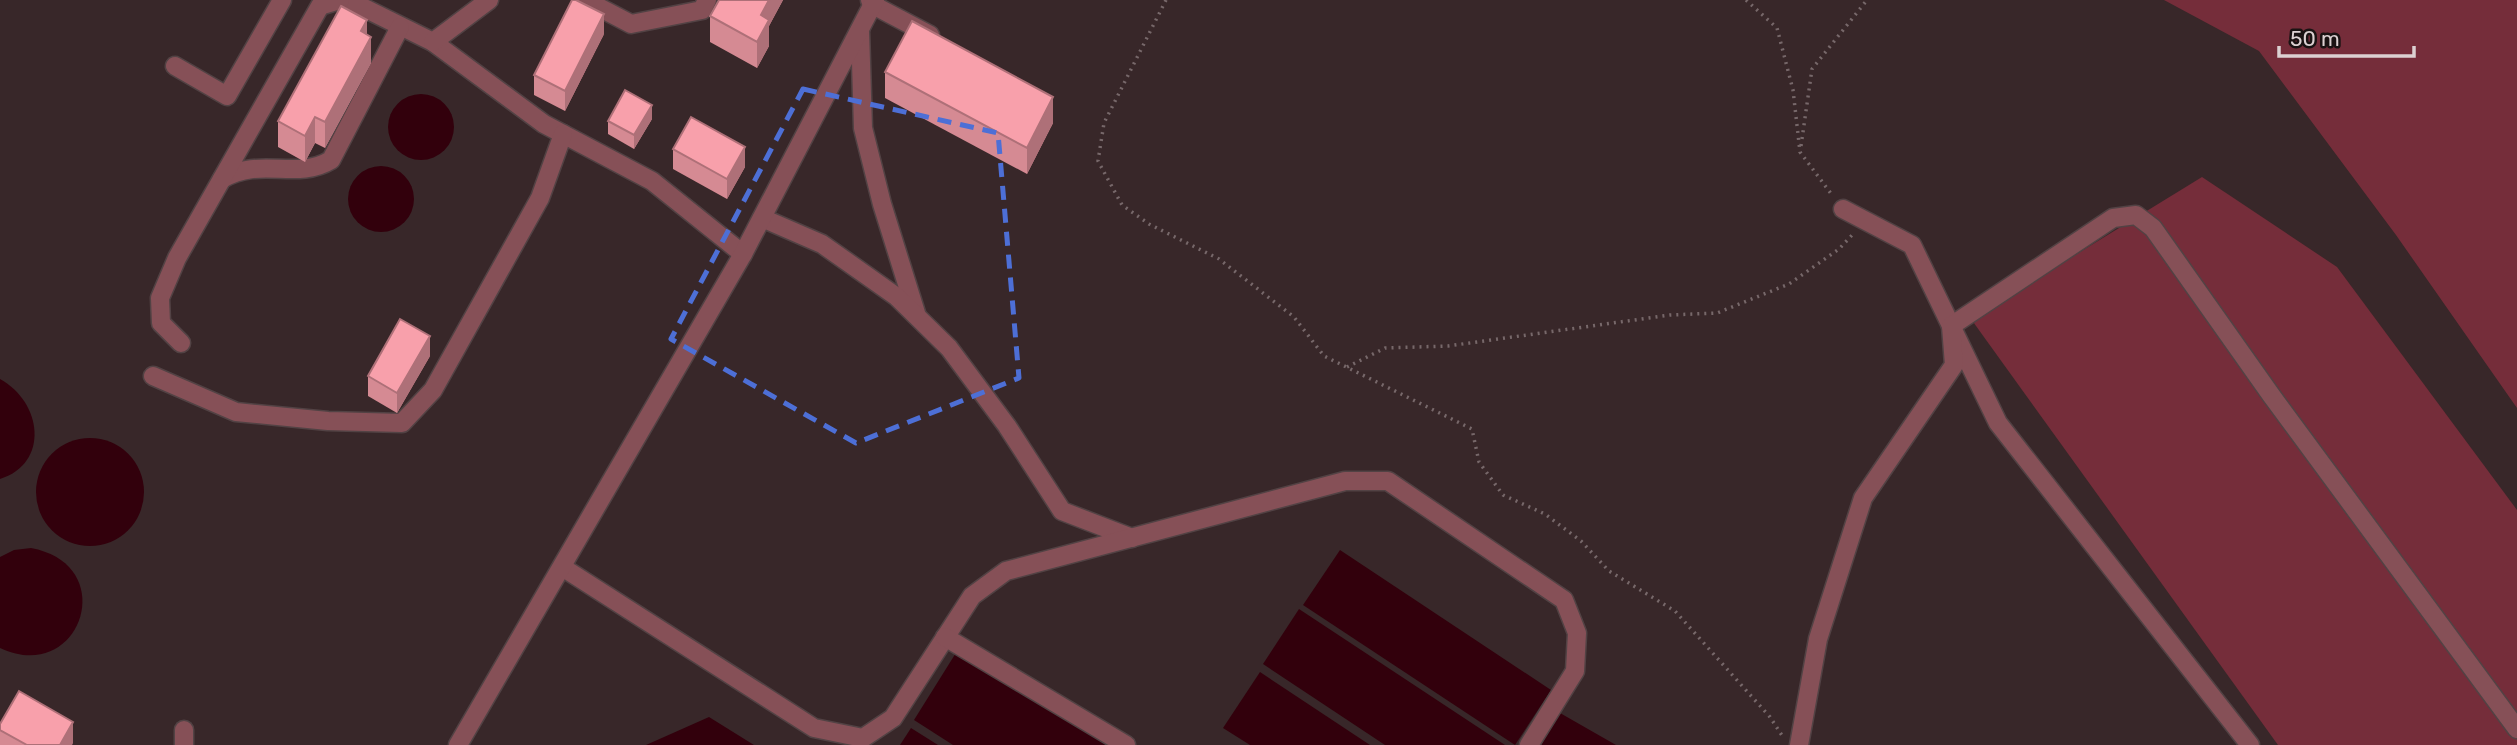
<svg xmlns="http://www.w3.org/2000/svg" width="2517" height="745" viewBox="0 0 2517 745" font-family="Rubik,sans-serif">
<rect width="100%" height="100%" fill="#382729"/>
<g fill="#752d3a">
<path d="M2164 0H2517V408L2396 235 2259 51Z"/>
<path d="M2202 177 2337 267 2517 510V745H2278L1971 319Z"/>
</g>
<g fill="#32000c">
<circle cx="421" cy="127" r="33"/>
<circle cx="381" cy="199" r="33"/>
<path d="M0 379C42 402 50 463 0 479Z"/>
<circle cx="90" cy="492" r="54"/>
<path d="M31 548C122 565 80 686 0 648V557L14 550Z"/>
<path d="M1340 550 1551 690 1515 745 1303 605Z"/>
<path d="M1299 609 1505 745H1385L1263 664Z"/>
<path d="M959 648 1110 745H953L914 720Z"/>
<path d="M1260 672 1370 745H1250L1223 728Z"/>
<path d="M1560 713 1616 745H1541Z"/>
<path d="M709 717 754 745H646Z"/>
<path d="M911 728 938 745H900Z"/>
</g>
<g fill="none" stroke-linecap="round" stroke-linejoin="round">
<g stroke="#524244" stroke-width="21">
<g id="minor">
<path d="M348 0 433 42 544 124 652 181 743 254"/>
<path d="M585 0 631 24 702 10 707 0"/>
<path d="M870 0 873 5 930 35"/>
<path d="M860 30 863 128 882 204 916 313"/>
<path d="M433 42 489 0"/>
<path d="M175 66 227 96 282 0"/>
<path d="M222 179C261 156 296 181 331 160L400 27"/>
<path d="M1843 209 1912 245 1998 423 2250 745"/>
<path d="M762 218 822 244 897 297 949 348 1007 426 1062 511 1132 538"/>
<path d="M181 343 161 323 160 298 177 258 320 6 340 0"/>
<path d="M153 376 236 412 328 421 402 423 433 390 540 198 563 134"/>
<path d="M562 567 814 728 863 738 893 718 972 596 1006 571 1345 481H1388L1564 600 1577 633 1575 671 1529 745"/>
<path d="M945 637 1126 745"/>
<path d="M184 745V730"/>
<path d="M458 745 743 254 875 0"/>
<path d="M1799 745 1818 639 1863 498 1954 365 1951 326 2113 218 2136 215 2153 228 2271 395 2517 729"/>
</g>
</g>
<g stroke="#77686a" stroke-width="3.5" stroke-dasharray="2 5" stroke-linecap="butt">
<path d="M1166 0 1104 123 1098 161 1122 205 1149 224 1219 259 1294 317 1324 356 1472 429 1479 462 1503 495 1545 514 1581 541 1609 571 1675 611 1770 717 1783 737"/>
<path d="M1746 0 1777 28 1793 90 1800 152 1832 195"/>
<path d="M1801 146 1812 69 1867 0"/>
<path d="M1347 367 1385 348 1448 346 1670 315 1717 313 1789 284 1839 249 1854 233"/>
</g>
<use href="#minor" stroke="#865057" stroke-width="18"/>
</g>
<g fill="#d58a93">
<path d="M719 0H783L769 26V46L757 68 710 42V16Z"/>
<path d="M367 34 371 63 325 148 315 143 305 162 278 147V121Z"/>
<path d="M604 34 565 111 534 95V75Z"/>
<path d="M885 72 1053 123 1027 174 885 98Z"/>
<path d="M652 119 634 149 608 134V121Z"/>
<path d="M673 149 745 167 727 199 673 169Z"/>
<path d="M430 356 397 413 368 396V376Z"/>
<path d="M0 724 73 742 72 745H0Z"/>
</g>
<g fill="#ae7078">
<path d="M769 0H783L769 26V46L757 68V42L761 15Z"/>
<path d="M604 14V34L565 111V91Z"/>
<path d="M367 20V46L371 37V63L325 148V122L361 31Z"/>
<path d="M1053 97V123L1027 174V148Z"/>
<path d="M652 105V119L634 149V135Z"/>
<path d="M315 117V143L305 162V136Z"/>
<path d="M745 147V167L727 199V179Z"/>
<path d="M430 336V356L397 413V393Z"/>
<path d="M73 722V742L72 745H60Z"/>
</g>
<g fill="#f8a0ab" stroke="#ae7078" stroke-width="2">
<path d="M572 0H576L604 14 565 91 534 75Z"/>
<path d="M719 0H769L761 15 769 20 757 42 710 16Z"/>
<path d="M341 6 367 20 361 31 371 37 325 122 315 117 305 136 278 121Z"/>
<path d="M912 21 1053 97 1027 148 885 72Z"/>
<path d="M625 90 652 105 634 135 608 121Z"/>
<path d="M691 117 745 147 727 179 673 149Z"/>
<path d="M400 319 430 336 397 393 368 376Z"/>
<path d="M19 691 73 722 60 745H27L0 730V724Z"/>
</g>
<path fill="none" stroke="#4d6fd6" stroke-width="5" stroke-dasharray="14 9" stroke-linejoin="round" d="M803 89 998 133 1019 378 856 443 671 339Z"/>
<path d="M2279 46v10h135v-10" fill="none" stroke="#dcd1d2" stroke-width="3.5"/>
<text x="2290" y="46" font-size="21" fill="#dcd1d2" stroke="#1a1313" stroke-width="5" paint-order="stroke">50 m</text>
</svg>
